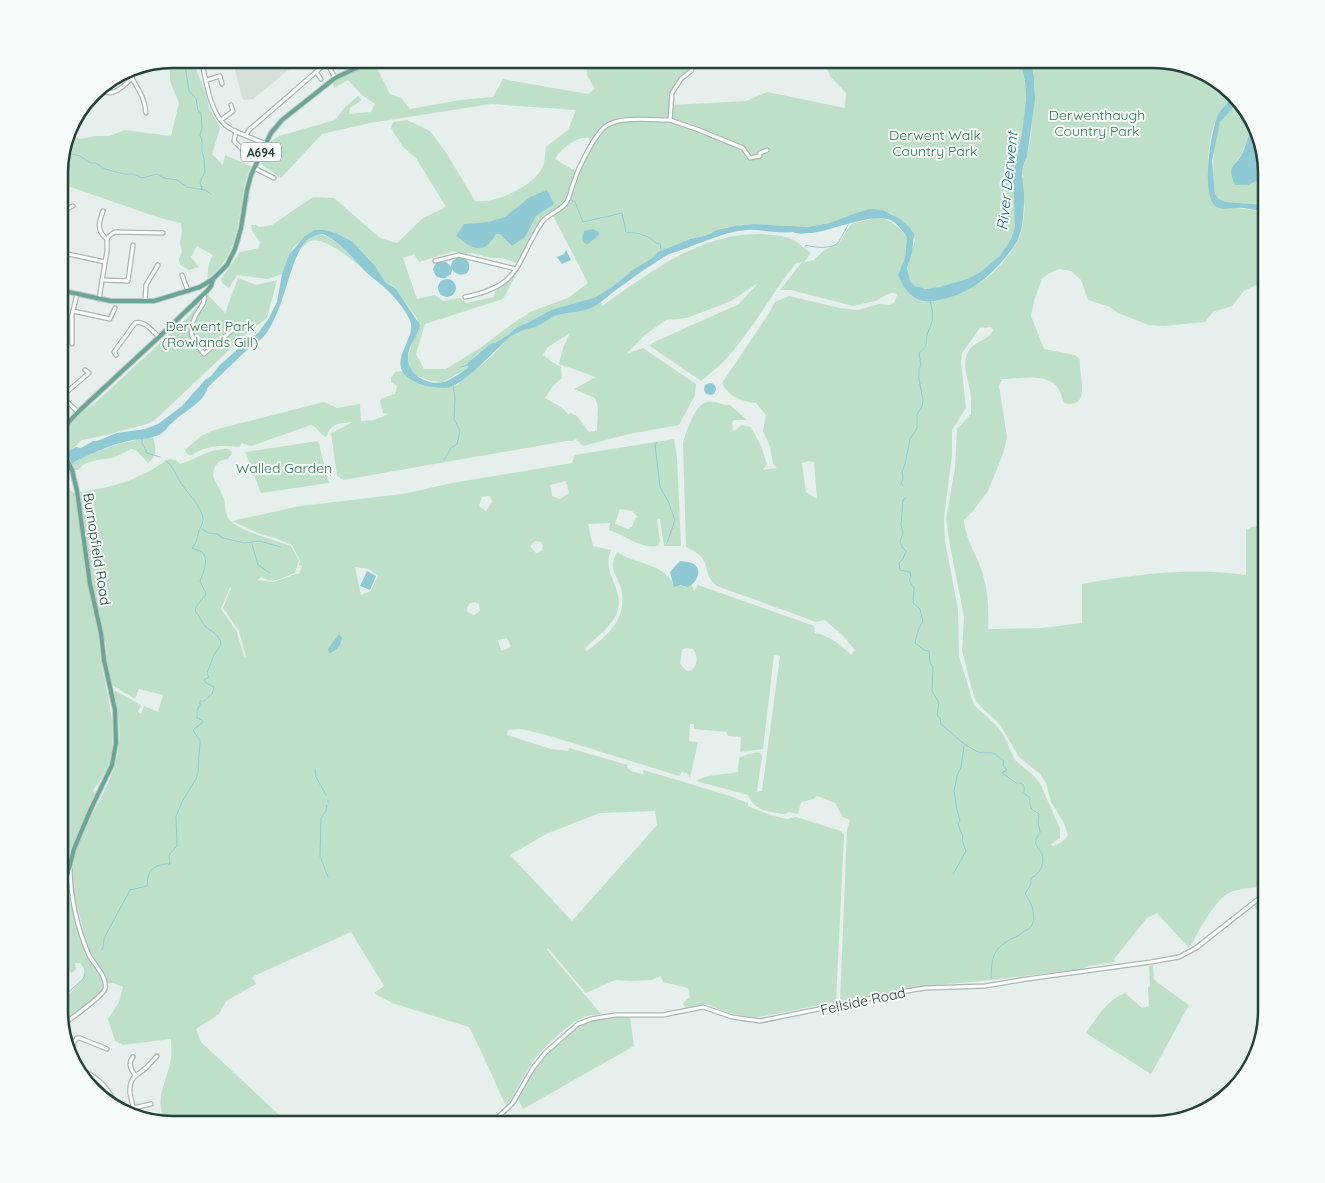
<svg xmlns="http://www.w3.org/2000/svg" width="1325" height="1183" viewBox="0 0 1325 1183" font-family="Quicksand,sans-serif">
<rect width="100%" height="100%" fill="#e6efeb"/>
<g fill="#d4dfda">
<path d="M232 59H302L253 99 243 100Z"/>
<path d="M1266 898V917L1254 907Z"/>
</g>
<g fill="#bfe0c8" fill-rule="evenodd">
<path d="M170 59H192L206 94 209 108 220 128 212 154 223 165 225 155 251 166C248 174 245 181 244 188 238 222 238 257 207 279 209 267 207 265 213 255L197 246 191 257 199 267 189 270 180 265 179 259 182 252 180 243 182 231 181 223 160 218 59 183V165L67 133 80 139 96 136H109L125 130 171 136 179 103 170 81Z"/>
<path d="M387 59H395V60L377 68 390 94 401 98 410 109 460 100 493 97 503 79 588 94 595 89 587 75 586 59H697L691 71 681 79 672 93 671 105 746 101 767 92 845 108 846 93 830 76 823 59H887L890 60 892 59H1020C1027 84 1028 112 1022 138 1019 149 1015 162 1013 174 1012 191 1017 211 1015 227 1014 235 1008 244 1003 251 998 260 988 268 978 274 963 283 915 301 908 276 905 267 913 250 915 239L900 219 884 210 856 213 829 223 806 227 753 224 728 227 711 232 704 236 690 239 658 252 654 257 634 269 613 286 596 297 551 310 529 322 517 327 508 335 495 343H492L488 348 478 354 461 368 468 366V368L443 382 431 381 415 375 409 367 408 357 412 342 419 329 417 318 394 287 385 282 369 259 352 241 336 233 324 230H314L293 248 282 274 268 279 237 275 229 288 222 283 221 279 240 252 259 248 260 242 252 231 251 225H256L259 227 272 225 313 197 334 198 380 238 397 243 423 218 446 207 416 158 403 147 391 128 393 122 407 120 430 131 447 154 475 201C494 204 531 187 541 170 545 165 545 154 546 147L568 130 576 110 491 104 370 123 322 134 281 178 261 164 270 142 279 136 335 120 345 107 358 96 362 100 350 108 349 114 371 112 375 104 363 96 348 80 334 88 333 82 373 63ZM582 138H590L595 141 577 172 555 159C561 149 571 141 582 138ZM552 214 588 283 568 298 532 311 512 324 480 348 446 369H424L416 354 425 324 503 299 518 271 517 269 495 292 494 297 466 303 460 298 443 301 435 295 417 299 403 258 414 254 419 262 454 251 466 254 472 253 491 258H503L520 265 543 220Z"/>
<path d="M1030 59H1153L1196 67 1233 92 1234 94C1230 101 1224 106 1220 113 1205 137 1208 170 1210 198L1237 208 1266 212V291L1260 283 1244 291 1232 306 1213 312 1205 322 1164 326 1149 325 1118 313 1110 307 1088 300 1081 280 1071 271 1059 269 1048 274 1042 279 1034 301 1031 316 1044 349 1075 355 1080 359C1078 373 1093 410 1064 403 1062 398 1061 392 1058 388 1047 372 1019 379 1002 379L999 386 1007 437 1003 454 988 491 973 511 964 520C965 540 978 556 983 575 988 592 989 611 988 629L1043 628 1082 623V584C1136 574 1191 567 1246 575V530L1252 527 1266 525V886C1255 888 1242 888 1231 892 1215 898 1198 933 1189 948L1157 913 1147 918 1114 959 1115 962 1088 966 1081 969 982 981 924 986 840 1001 847 830 850 820 843 817 835 803 817 796 813 799 801 802 798 814 789 812 785 814H782C767 811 754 810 748 795L696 781C707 774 724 775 738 772L739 758C745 755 753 752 760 753L762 756 757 791 755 792 762 791 780 656 774 655 763 749 740 752 741 737 728 736 727 732 694 729V724H690L689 741 698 742 690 778 687 773 682 772 679 776 550 736 522 729 508 730 507 735 551 749 568 751 569 748 628 765 627 767 631 771 643 774 644 770 730 796 748 803V806L770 815 787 819 796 817 841 831 844 835 836 1002 754 1018 729 1013 706 1004 685 1007 683 1003 690 997 688 988 663 982 661 976 652 980 631 981 615 980 586 993 548 948 547 950 601 1014C594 1015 587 1015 582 1018 567 1025 541 1049 532 1063 522 1077 516 1093 506 1106L480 1049 469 1027 392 1003 374 993 384 986 351 932 252 977 256 984 226 1001 219 1014 196 1029 201 1042 289 1124 167 1123C152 1101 167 1082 171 1059 172 1053 171 1046 171 1039L123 1045 115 1041 108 1019 119 1002 123 987 113 983 103 985 102 991 97 996 61 1024 59 1001H62L83 979 86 971 80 963H75L76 969 72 973 69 971 67 964 64 965 60 974 63 979 65 992 59 997V482L74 493C115 487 134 482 169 459L176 460 180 464C201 458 205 449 229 449L232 453 228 459C218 460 214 465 213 475 215 483 221 490 224 499 226 505 224 511 228 518 235 530 277 541 291 546L299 561 295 573C284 577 272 585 262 577L257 580 274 582 296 574H299L302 566 299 565 300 561 292 545 275 538 260 534 232 521 300 506 403 494 452 483 572 463 575 455 674 439 677 457 681 546H664L660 519 657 520 660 542 658 546C640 549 625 535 609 530L610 523 588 524 593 546 611 550C600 576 629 590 615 617 608 630 594 638 585 649L587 651C608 635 628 618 621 589 617 572 607 572 617 552 633 564 664 563 673 584L688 587 692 585 694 591 698 585 814 626 815 633C830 636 840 644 851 655L855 650 842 635 825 620 816 622 717 586C699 572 716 560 686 547L683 443C686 432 695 404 707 402 715 400 722 406 730 405L747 420H734L732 422 733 431 742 425 751 427 761 446 767 464 763 470 777 468 773 464 770 447 763 431 766 415 756 403C741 401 729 397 722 383L769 313 775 302 789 296 840 308 858 310 879 304 890 305 894 303 897 295 895 293H890L875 301 853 306 791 290H780L802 262 796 263C771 294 752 331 725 360 717 368 709 374 701 381L650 346 652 343 739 304 758 283 731 301 687 318 666 320 646 334 626 354 643 348 696 384 695 395 679 425 629 434 583 446 576 439 573 441H566L343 480 337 476 331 433 353 422C338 424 332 422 326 437 319 434 318 427 311 425L251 446 242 443 239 447C222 445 205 445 192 455L187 454 185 450 201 436 214 430 324 402 337 408 360 404 361 421 374 420 389 414 383 413 380 401 382 398 395 394 397 387 396 385 391 382V378L395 372 403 371 416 382 428 386 452 387 458 384 492 356 506 340 517 332 557 315 590 308 600 302 603 305C651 272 701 232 762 234 771 235 780 235 789 238 798 241 803 248 811 253L804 262 814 260 823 251 839 243 851 224C881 217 885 212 907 237L905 258 898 275C903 285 909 297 920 301 930 304 941 300 950 296 959 293 970 289 978 284 992 277 1013 252 1019 238 1026 220 1026 195 1021 177L1024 178 1022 173 1024 164 1027 157 1031 135 1035 86ZM991 327 993 330C988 341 977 340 970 349 959 364 970 382 971 398 971 403 971 409 971 414L957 429 955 468 946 519 950 546 964 617 962 650 972 690 976 701 984 710 999 723 1019 757 1040 774 1046 783 1051 802 1064 823 1068 835 1063 841 1054 846 1050 845 1060 838V829L1040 783 1033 775 1015 760 1004 736 998 727 974 705 959 656 958 609 945 541 944 518 952 454V430L966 408 961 362 962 353 980 328ZM570 333 563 348 559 364 596 377 574 389 595 398 598 406 597 430 589 432 577 416 570 413 569 415 561 407 545 398 553 386 562 378 561 367 554 363 543 355 548 347ZM809 461 814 462 817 499 806 492 802 463ZM566 481 569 493 560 499 552 496 550 485ZM490 496 492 502 486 511 479 506 482 497ZM620 509 632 511 638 517 635 518 632 527H630L629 529 615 524ZM535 541 541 542 543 546 542 551 536 553 530 546ZM355 567 369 569 378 576 371 591 361 595ZM230 587 231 588 223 608 239 631 246 657 244 656 236 630 221 609ZM475 602 479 604 480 611 474 615 467 612V608L470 603ZM507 638 511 647 501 651 498 640ZM99 642H106L107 663 112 685 135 699 139 689 163 695 158 712 144 706 141 714 138 712 141 705 112 689C113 695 115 702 117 708 120 725 121 744 116 761 106 801 72 835 72 878 72 897 81 916 84 934L78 932 77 924 75 922V918L70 894H68L66 869 71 849 95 794 93 790C123 757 112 716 104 677 101 665 100 654 99 642ZM687 648 693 649C698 657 698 663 692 670L687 671 680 664 682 649ZM655 811 657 825 572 921 510 855 548 833 600 813Z"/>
<path d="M1239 101 1257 129 1261 146 1255 134 1250 132C1247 138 1246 145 1243 151 1238 164 1228 162 1233 180L1260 175 1258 169 1264 163 1266 172V205L1225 202C1221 200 1217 199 1216 195 1211 183 1213 131 1221 121 1224 116 1235 105 1239 101Z"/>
<path d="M318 234C332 234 353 259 363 269 352 260 326 237 311 241 307 242 305 245 302 248 305 240 310 237 318 234Z"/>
<path d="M238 278 256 285 277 280 267 318 245 335 155 420 147 424 102 436 82 440 59 461V417L70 425 81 411 93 405 187 318 207 294 225 313Z"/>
<path d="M153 437C156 447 158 456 148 463L136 450 131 449 113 458 97 460 84 464 78 470H74L71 464C97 450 123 441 153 437Z"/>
<path d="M318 441 329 483 261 493 245 452Z"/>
<path d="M1149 966H1153L1154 979 1158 983 1189 1005 1151 1074 1086 1033C1097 1017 1107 1000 1125 993L1142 1008 1149 1006 1148 987 1150 986Z"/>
<path d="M611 1017H630L634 1046 523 1109 518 1099 534 1071 542 1058 551 1049 583 1024 596 1019Z"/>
</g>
<g fill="#8ec9d4">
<path d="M1020 59H1030L1034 77 1035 99 1027 157C1017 175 1026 186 1024 205 1023 216 1023 229 1018 239 1015 246 1010 252 1005 258 985 282 966 295 935 301 915 305 905 291 898 275L905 258 907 237C903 232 899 226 894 222 876 210 833 231 812 233 805 233 799 235 793 232 777 234 762 229 747 230 720 232 694 247 669 254 653 263 631 279 616 290 608 296 600 304 591 308 581 312 569 312 558 315 548 318 541 326 531 328 523 330 517 332 510 337 496 348 463 387 446 388 433 388 414 385 404 374 392 359 414 338 411 324 409 314 398 302 392 295 385 287 375 280 367 273 355 261 340 242 325 235 322 233 318 234 314 236 285 246 289 330 248 349L208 387C204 403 184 411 173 422 168 426 165 432 159 435 150 439 138 439 128 441 108 446 89 454 71 464L66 455 70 450 76 447 81 448 93 441H97L117 433 145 429 158 424 182 406 205 380 211 376 220 365 240 347 258 333 269 318 277 302 282 274 289 255 304 237 314 230H324L336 233 352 241 375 266 385 282 396 289 420 325C418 336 408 345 408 357 407 375 429 386 444 382 453 379 461 372 468 368V366L458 368 465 365 492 343H495L508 335 517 327 529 322 551 310 596 297 613 286 634 269 654 257 658 252 690 239 704 236 717 230 735 226 753 224 807 227 829 223 856 213 870 209 883 210 900 219 909 227 914 234 912 253 907 268 910 281 915 286 926 289 940 287 967 279 979 273 1000 256 1011 239 1015 227 1013 175 1022 134 1026 100 1025 82Z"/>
<path d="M1234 94 1239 101 1220 122 1212 161 1215 194 1219 199 1225 202 1266 205V212C1259 211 1251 209 1244 208 1235 207 1225 211 1217 207 1200 198 1211 129 1218 115 1222 107 1230 102 1234 94Z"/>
<path d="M1250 132 1255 134 1261 146 1264 163 1258 169 1260 175 1258 180 1248 185H1235C1225 163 1237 167 1243 152 1246 145 1247 138 1250 132Z"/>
<path d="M547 190 554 204 536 216 525 237 512 246 500 234H496C483 256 473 249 456 236L464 224 489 222 505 217 530 197Z"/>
<path d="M593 229 598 232 599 235 588 244 584 243 582 239 584 231Z"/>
<path d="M566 250 571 260 562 264 557 257 564 254Z"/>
<path d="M457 257 464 258C470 262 471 267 467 273 461 276 456 275 452 269L451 274 445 278C439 279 434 276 433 269L436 263C442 259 447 261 451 267L452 262Z"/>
<circle cx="447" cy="288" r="9"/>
<circle cx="710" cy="389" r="6"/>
<path d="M680 561C685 562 692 561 696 566 702 573 695 584 688 587L680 585 674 587 670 572Z"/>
<path d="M367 571 376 576 370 590 360 586Z"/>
<path d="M339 634 342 638C341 645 336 652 329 653L328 649Z"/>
</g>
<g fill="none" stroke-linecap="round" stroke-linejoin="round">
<g stroke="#8ec9d4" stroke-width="1">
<path d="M184 59 189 91 196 98 198 111 201 113 202 128 200 135 202 141V151L204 159 205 172 200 182 202 189"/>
<path d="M63 150 72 154 80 156 90 163H96L105 169 124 174H134L142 178 157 174 164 178 177 180 187 187 205 190 211 194"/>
<path d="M570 200 575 202 583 222 622 213 626 232 628 233C636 231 651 237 656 243L660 244 661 250"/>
<path d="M805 247 806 245C814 248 831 249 838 243 839 242 846 228 848 225"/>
<path d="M142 438V443L147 453 160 457"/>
<path d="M657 442 655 445 660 487 668 501 675 520 667 543"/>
<path d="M444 460 451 448 457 444 460 431 454 419 455 398 453 386"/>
<path d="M903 486 901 484 903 478 902 472 905 464 910 439 917 428V414L922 407 923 400 919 379V369L921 366 919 353C930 345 924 342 928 332 934 318 934 316 930 301"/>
<path d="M906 498 903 500 901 525 903 533 900 542 903 548 906 551 903 559 899 563 900 570 910 572 911 577 909 580 914 588 913 603 920 609 923 622C917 629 917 636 915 643L924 650 929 651 930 663 933 667 932 691 939 703 937 715 940 718 941 724C954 735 965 747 981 753L983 752 985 753C996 751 996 756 1004 761L1003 765 1007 770 1002 773 1016 783H1021L1024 786V793L1030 798C1029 808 1031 809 1039 814L1038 822 1040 832C1040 833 1036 839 1036 839 1034 846 1040 849 1042 854 1045 864 1040 874 1031 878V884L1025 894C1033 903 1040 927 1024 931 1021 935 1016 937 1011 939 991 950 992 959 991 979"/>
<path d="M202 529 208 533 217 534 223 538 244 543 259 541 281 547"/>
<path d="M252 544 258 565 270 573"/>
<path d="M315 769 316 777 326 795"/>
<path d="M328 801V802"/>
<path d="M327 805 326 811 321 818 320 856 328 877"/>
<path d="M953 874 966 851 962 840 963 837 958 824 960 821 957 810 954 791 957 776 961 767 964 746"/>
<path d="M101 951 103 948 104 939 109 929 130 890 147 886C148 883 147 880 148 877 150 866 161 864 170 864L169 855 177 846 176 816 183 800 196 779 198 772 200 741 193 730 203 722 202 720 197 718V710L200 705V701H204L212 694 214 687 206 683 204 680 209 677 207 673 214 655 221 644C219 633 211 632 205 626 201 621 199 615 195 611L196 607 206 594 200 581C203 573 209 561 203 553 201 550 195 550 192 548 196 543 197 540 198 534 199 529 203 525 203 519 203 507 185 491 179 480 175 473 173 466 166 461"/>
<path d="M59 1001 83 979 85 974V968"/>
</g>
<path stroke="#8ec9d4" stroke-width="5.5" d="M59 466 71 458"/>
<g stroke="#a8b8b2" stroke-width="5.5">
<g id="minor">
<path d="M201 59C206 79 209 110 225 125 235 133 252 138 264 143"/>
<path d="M325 59 335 78"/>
<path d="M129 67C132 86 144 90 146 113"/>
<path d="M316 72 326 63"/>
<path d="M207 80 220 76 222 84"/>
<path d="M97 88C110 99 121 89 131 79"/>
<path d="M221 120 233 111 231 105"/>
<path d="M670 120 699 130 743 148 750 158 760 156V153L767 150"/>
<path d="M236 131 234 141 241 148"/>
<path d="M246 135 249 130 316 72 321 79"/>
<path d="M254 168 274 178"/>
<path d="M103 211C99 222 96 231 107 239"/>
<path d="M59 212 73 206"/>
<path d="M107 239 109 236 115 232 163 233"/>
<path d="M59 252 105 262"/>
<path d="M435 261 459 255 516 269"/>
<path d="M182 275 188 291"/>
<path d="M102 280 128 281 133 245"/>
<path d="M204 295C205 302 203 304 199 310 186 330 190 337 204 354L235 328"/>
<path d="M465 297C522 286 515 263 542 222 548 214 560 211 566 203 570 198 571 188 574 182 578 168 595 134 606 126 620 116 654 120 670 120L672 93 681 79 691 71 697 59"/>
<path d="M99 299 107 251V239"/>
<path d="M145 301 146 285 158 265"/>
<path d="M73 311 110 319 115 308"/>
<path d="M72 344V315L77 294"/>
<path d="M116 355 114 352 135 323C145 320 152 331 159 337"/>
<path d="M59 394 78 412"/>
<path d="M62 396 89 373 85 370"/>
<path d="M61 1026C69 1020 102 997 105 989 108 977 94 965 89 955 78 931 70 896 70 869"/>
<path d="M133 1057C128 1063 130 1069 135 1075"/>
<path d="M72 1061 74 1042 77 1038H80L107 1049"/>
<path d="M76 1067C98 1077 107 1085 117 1107"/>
<path d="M133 1108 151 1104"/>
<path d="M134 1117C135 1109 131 1101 130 1093 129 1077 136 1076 146 1068 150 1064 153 1060 157 1056"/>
<path d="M486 1124 499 1116 512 1104 533 1068 545 1053 578 1024 591 1019 615 1015H663L703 1007 732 1017 760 1021 907 991 925 988 985 986 1027 979 1151 962 1179 957 1196 948 1266 893"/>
</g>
</g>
<g stroke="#c2cac8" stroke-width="6">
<g id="major">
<path d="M59 290 111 301H154L200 287 213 279 227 265 235 249 241 228 247 190 251 175 271 133 282 120 335 78 376 59"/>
<path d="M59 908 74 849 90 811 112 765 116 743 115 710 104 660 101 633 90 584 77 491 72 470 60 446 62 434 67 424 78 412 159 337 207 291 211 286 213 279"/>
</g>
</g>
<use href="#minor" stroke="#fff" stroke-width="3"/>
<use href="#major" stroke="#6aa596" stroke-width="4"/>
</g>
<g text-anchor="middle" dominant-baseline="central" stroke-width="4" stroke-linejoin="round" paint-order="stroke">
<rect fill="#f7fbf9" stroke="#637a73" stroke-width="1" x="241" y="142.5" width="40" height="19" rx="4"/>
<g font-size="12" font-weight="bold" fill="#24423a">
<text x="261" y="152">A694</text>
</g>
<g font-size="14" fill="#2d7a4b" stroke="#f7fbf9">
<text x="1097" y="115">Derwenthaugh<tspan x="1097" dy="16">Country Park</tspan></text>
<text x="935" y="135">Derwent Walk<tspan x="935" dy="16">Country Park</tspan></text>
<text x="210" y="326">Derwent Park<tspan x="210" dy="16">(Rowlands Gill)</tspan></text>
<text x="284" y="468">Walled Garden</text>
</g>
<g font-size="14" fill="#24423a" stroke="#f7fbf9">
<text transform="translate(97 549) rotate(81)">Burnopfield Road</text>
<text transform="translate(863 1001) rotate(-12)">Fellside Road</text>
</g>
<g font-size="15" font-style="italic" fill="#1c6f80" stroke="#f7fbf9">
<text transform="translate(1007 181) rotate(-84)">River Derwent</text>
</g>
</g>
<path d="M0 0H1325V1183H0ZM173 68H1153A105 105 0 0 1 1258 173V1011A105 105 0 0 1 1153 1116H173A105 105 0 0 1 68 1011V173A105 105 0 0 1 173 68Z" fill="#f7fbf9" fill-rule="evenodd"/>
<path fill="none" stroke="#24423a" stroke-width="2.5" d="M173 68H1153A105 105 0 0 1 1258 173V1011A105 105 0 0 1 1153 1116H173A105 105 0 0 1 68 1011V173A105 105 0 0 1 173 68Z"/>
</svg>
